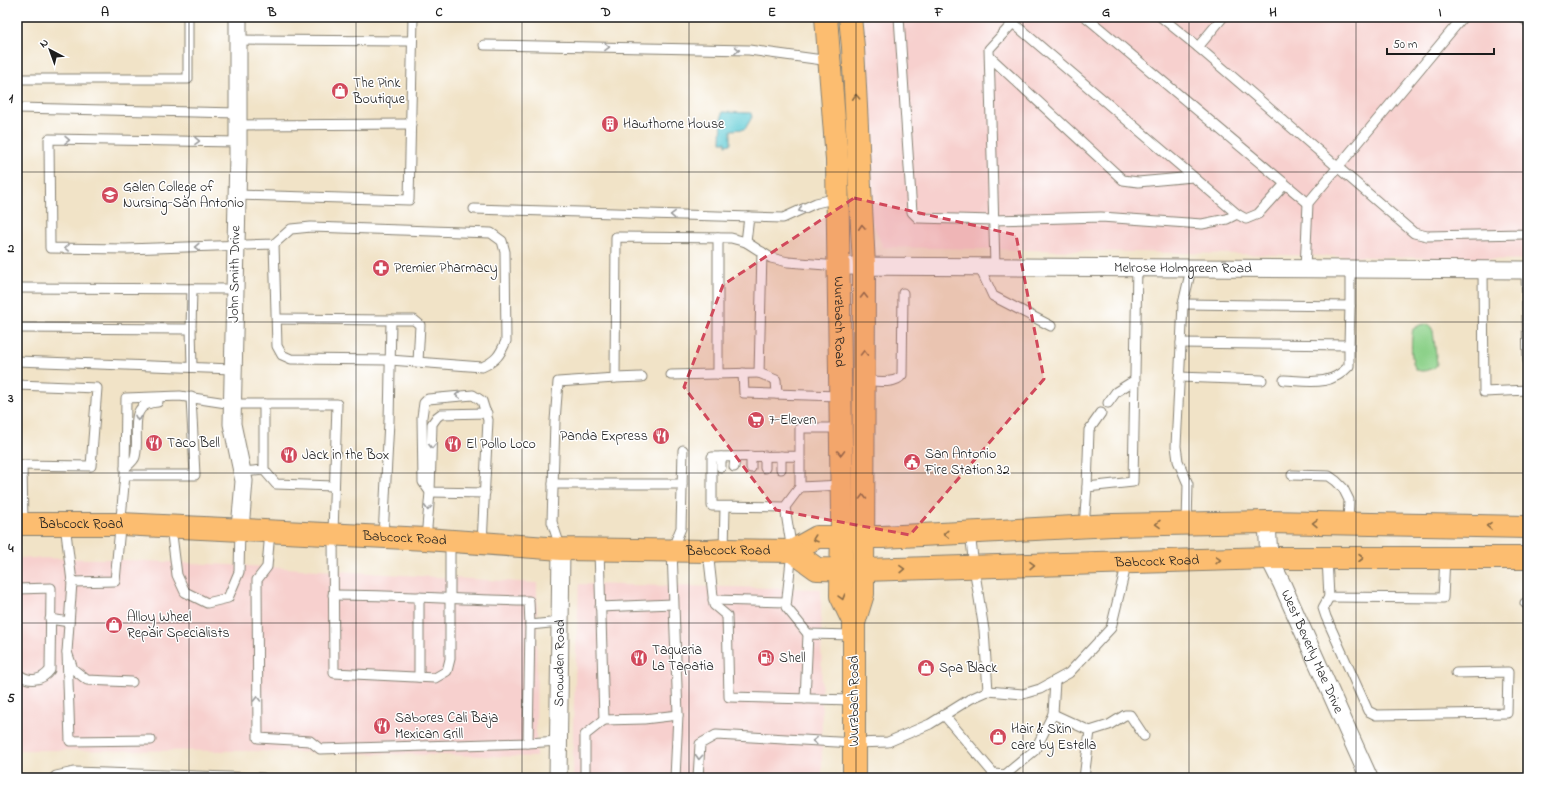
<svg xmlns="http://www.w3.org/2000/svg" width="1545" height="795" viewBox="0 0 1545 795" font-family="'Indie Flower',sans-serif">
<rect width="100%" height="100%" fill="#fff"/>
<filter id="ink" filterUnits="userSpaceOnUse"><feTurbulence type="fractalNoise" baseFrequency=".025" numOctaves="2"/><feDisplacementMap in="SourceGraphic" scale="8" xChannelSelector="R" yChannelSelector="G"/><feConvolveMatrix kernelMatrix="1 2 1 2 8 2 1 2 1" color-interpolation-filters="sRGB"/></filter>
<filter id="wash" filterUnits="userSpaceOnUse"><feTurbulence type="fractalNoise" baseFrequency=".012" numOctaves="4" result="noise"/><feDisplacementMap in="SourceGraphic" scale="16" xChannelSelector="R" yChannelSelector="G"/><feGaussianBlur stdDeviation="0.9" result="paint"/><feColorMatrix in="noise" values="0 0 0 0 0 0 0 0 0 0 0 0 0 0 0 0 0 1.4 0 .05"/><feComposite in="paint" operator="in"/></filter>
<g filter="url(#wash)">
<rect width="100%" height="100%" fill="#f1e3c7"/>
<g fill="#f7d0ce">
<path d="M862 17H1528V260L883 247 868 212 867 72Z"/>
<path d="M17 558 106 559 251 566 537 583 536 757 251 751 17 750Z"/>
<path d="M579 584 821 589 822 778H573V727Z"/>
</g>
<path fill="#8dd18a" stroke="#547653" d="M1424 324 1431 327 1433 331 1437 363C1436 368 1433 369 1428 370 1425 371 1419 372 1416 369 1410 363 1411 337 1413 329L1420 325Z"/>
<path fill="#5dcad4" stroke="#3c7378" d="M722 112 751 113 752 117 745 129 731 130V144L726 145V142H721Z"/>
</g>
<g filter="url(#ink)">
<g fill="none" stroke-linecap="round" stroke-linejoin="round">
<g stroke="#868072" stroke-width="11">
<g id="lane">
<path d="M899 17 912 212 918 218 993 220 1101 217 1202 224 1227 219 1237 214"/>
<path d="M1017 17 1013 23 1237 214 1246 219 1258 214 1285 184"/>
<path d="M1086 17 1308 203"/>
<path d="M1161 17 1198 47"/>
<path d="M1223 17 1198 47 1414 233 1427 236 1524 234 1528 232"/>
<path d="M1522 17 1528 22"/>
<path d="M238 40 412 41"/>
<path d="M484 45 749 50 830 61"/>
<path d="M990 57 1123 180 1138 182 1193 177"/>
<path d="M17 79H188V17"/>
<path d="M17 108 238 113"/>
<path d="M238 125 411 124"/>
<path d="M238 142 49 139 50 248 126 249 274 244 291 229 311 227 491 233 502 241 505 252 506 341C500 355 496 361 482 367L390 360 291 359 282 355 277 346 274 244"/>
<path d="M237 195 409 200 413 17"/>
<path d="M474 209 783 218 816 203 838 198"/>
<path d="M718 238V374"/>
<path d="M746 242 749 217"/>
<path d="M979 266 993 296 1051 326"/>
<path d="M995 266 989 49 1013 23"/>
<path d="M1305 269 1308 203 1463 17"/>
<path d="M1483 270 1484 392 1528 390"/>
<path d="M1526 270 1528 361"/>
<path d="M17 288 235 289"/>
<path d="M1183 304 1350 306V269"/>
<path d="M277 319 391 320 389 421 383 537"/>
<path d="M391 320H414L420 325 418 362"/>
<path d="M17 328 191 329 192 367"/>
<path d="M191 329 192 289"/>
<path d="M1181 343 1349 345 1350 306"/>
<path d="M17 361 233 369"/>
<path d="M743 373 744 393 840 396"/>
<path d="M759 373 776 380 777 394"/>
<path d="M671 375 759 373 762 252"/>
<path d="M1179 377 1262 380"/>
<path d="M615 378 642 377"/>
<path d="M863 380C874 381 896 385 902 375L903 293"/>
<path d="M1284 380C1309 381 1330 387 1349 366V345"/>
<path d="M17 385 97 388 91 466 17 465"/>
<path d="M1108 403 1116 392 1135 380"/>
<path d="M765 456V468"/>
<path d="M800 456 712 457V506L785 507 800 487V428H841"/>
<path d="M22 465 23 524"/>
<path d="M721 467V457"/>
<path d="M734 467 735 457"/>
<path d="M125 468C128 465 134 461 135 457 141 436 125 403 158 402"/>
<path d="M751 468V456"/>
<path d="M781 469V456"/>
<path d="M264 470 276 484 334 486"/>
<path d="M242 472 264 470V404"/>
<path d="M125 475H195L191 397"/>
<path d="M1292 475 1329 476 1336 481 1343 488 1349 500 1348 523"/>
<path d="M553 484H682"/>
<path d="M800 487 842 485"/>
<path d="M1087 487 1089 430 1101 413"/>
<path d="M485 493 430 492 432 424 437 417 441 414 487 413"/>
<path d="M785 507 792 551 786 607 808 634"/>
<path d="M65 524 72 582 115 581 125 475 126 398 180 396 233 404H337L333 534 334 673 435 678 447 671 450 659V541"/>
<path d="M1187 524 1188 484 1178 461 1176 446 1183 304 1191 269"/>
<path d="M171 527 177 575 185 592 207 603 228 598 239 572 240 529"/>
<path d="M1084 527 1087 487 1133 482 1137 267"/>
<path d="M270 531 267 567 257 580 258 738 310 741 320 749 528 743 530 625"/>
<path d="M426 539 430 492 423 482 422 417 424 403 428 399 473 395 482 401 488 420 482 544"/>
<path d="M561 549 552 522 555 421 558 382 615 378 616 237 731 238 746 242 771 258 788 262 838 266"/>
<path d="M599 549 604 720 644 719 678 715 672 550 681 528 683 450"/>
<path d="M724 550 725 507"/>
<path d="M708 551 714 605 727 616 729 697 854 700"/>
<path d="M1327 558 1329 597 1443 598 1445 557"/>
<path d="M72 582 67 652 73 669 87 680 132 682"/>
<path d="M17 589 51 588 50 670C42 681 28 683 17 673"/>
<path d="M333 595C398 595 463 600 529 601L530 625 560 622"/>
<path d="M419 597V677"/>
<path d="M1329 597 1323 608 1326 617 1368 711 1376 715 1507 713 1508 672 1456 673"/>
<path d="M713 600 786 602"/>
<path d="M1525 603H1528"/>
<path d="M600 607 673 604"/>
<path d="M50 619 69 622"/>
<path d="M67 652 70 741 151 740"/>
<path d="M988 691 1023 694 1040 689 1069 673 1111 628 1127 562"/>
<path d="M805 699 808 634 854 635"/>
<path d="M1053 714 1090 731 1084 778"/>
<path d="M944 715 994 774 1005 775 1035 750 1053 714 1055 681"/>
<path d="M1090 731 1109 725 1125 715H1130L1144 736"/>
<path d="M528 743 559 741"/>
<path d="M54 778 56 776 74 772 263 778"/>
<path d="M585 778V735L604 720"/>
<path d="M675 778 678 715"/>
<path d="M698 778 700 744 716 735 854 743 888 742 930 724 970 699 988 691 984 630 974 567 970 532"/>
</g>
</g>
<g stroke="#868072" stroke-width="19">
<g id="street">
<path d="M238 17V155L232 424 244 481 240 529"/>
<path id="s1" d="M839 266 1528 270"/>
<path id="s2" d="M1267 522 1269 558 1282 584 1369 778"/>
<path id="s3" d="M558 778 561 549"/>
</g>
</g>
<g stroke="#868072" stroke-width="24">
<g id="primary">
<path id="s4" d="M826 17 837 160 842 516 841 596 854 623"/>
<path d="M850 17 853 47 864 266 863 594 854 623V778"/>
<path id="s5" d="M17 524H121L426 539 561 549 708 551 724 550 792 551 817 537H882L1113 525 1267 522 1528 527"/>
<path id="s6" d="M792 551 817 569 863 570 1269 558H1528"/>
</g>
</g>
<use href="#lane" stroke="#fff" stroke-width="9"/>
<use href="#street" stroke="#fff" stroke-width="17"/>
<use href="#primary" stroke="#fcbd6f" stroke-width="22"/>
</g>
<defs><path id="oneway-chevron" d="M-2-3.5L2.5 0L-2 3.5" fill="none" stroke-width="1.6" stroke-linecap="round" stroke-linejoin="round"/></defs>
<g stroke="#999">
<use href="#oneway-chevron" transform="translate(607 47) rotate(1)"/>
<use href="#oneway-chevron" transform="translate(737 50) rotate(1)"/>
<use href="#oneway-chevron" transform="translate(67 140) rotate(1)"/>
<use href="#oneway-chevron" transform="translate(197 141) rotate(1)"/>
<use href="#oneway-chevron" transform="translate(801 210) rotate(156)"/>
<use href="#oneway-chevron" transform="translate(673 215) rotate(-178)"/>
<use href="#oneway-chevron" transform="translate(197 247) rotate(178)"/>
<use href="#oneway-chevron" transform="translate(67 248) rotate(-179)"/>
<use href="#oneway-chevron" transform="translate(458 395) rotate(177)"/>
<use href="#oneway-chevron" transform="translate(138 418) rotate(100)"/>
<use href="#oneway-chevron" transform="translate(432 446) rotate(91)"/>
<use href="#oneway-chevron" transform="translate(428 508) rotate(94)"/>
<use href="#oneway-chevron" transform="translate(257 699) rotate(-90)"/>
<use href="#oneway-chevron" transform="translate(815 741) rotate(-177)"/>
<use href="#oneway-chevron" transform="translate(699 757) rotate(94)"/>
</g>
<g stroke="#8c6c46">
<use href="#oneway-chevron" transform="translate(856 97) rotate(-93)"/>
<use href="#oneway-chevron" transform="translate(862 227) rotate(-93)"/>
<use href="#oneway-chevron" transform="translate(864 296) rotate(-90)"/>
<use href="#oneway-chevron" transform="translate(864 353) rotate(-89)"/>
<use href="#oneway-chevron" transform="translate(841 453) rotate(89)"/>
<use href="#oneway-chevron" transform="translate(863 497) rotate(-90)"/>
<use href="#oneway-chevron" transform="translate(1315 523) rotate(-179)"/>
<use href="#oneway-chevron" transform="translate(1158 524) rotate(179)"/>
<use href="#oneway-chevron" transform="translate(1489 526) rotate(-179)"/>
<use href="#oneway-chevron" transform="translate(946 534) rotate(177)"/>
<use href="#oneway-chevron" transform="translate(815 539) rotate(161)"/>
<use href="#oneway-chevron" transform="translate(1361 558)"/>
<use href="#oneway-chevron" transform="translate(1218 560) rotate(-2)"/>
<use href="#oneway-chevron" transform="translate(1032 565) rotate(-2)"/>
<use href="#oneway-chevron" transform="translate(902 569) rotate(-2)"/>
<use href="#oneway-chevron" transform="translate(842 597) rotate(74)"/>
</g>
</g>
<path fill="#d1495b" fill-opacity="0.2" stroke="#d1495b" stroke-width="3" stroke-dasharray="8 5" stroke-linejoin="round" d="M854 198 1016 235 1044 379 910 535 776 510 684 387 723 285Z"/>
<path fill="none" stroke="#1c1c1c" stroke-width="1" stroke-opacity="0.55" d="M189 17V778M356 17V778M522 17V778M689 17V778M856 17V778M1023 17V778M1189 17V778M1356 17V778M17 172H1528M17 322H1528M17 473H1528M17 623H1528"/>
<defs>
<g id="shop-disc" transform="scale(0.9)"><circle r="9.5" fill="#d1495b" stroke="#fff"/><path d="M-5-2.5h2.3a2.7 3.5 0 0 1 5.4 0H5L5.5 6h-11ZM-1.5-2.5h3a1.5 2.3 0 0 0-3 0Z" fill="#fff"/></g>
<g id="building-disc" transform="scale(0.9)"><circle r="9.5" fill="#d1495b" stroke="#fff"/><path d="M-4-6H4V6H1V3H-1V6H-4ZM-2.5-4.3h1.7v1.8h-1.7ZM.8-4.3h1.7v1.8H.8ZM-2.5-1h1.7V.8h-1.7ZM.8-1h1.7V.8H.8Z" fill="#fff"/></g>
<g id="university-disc" transform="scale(0.9)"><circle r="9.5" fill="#d1495b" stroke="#fff"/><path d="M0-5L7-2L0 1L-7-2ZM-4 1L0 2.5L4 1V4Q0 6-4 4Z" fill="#fff"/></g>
<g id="pharmacy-disc" transform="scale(0.9)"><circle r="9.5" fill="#d1495b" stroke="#fff"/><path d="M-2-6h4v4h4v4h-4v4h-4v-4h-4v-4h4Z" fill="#fff"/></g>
<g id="supermarket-disc" transform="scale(0.9)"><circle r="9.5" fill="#d1495b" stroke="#fff"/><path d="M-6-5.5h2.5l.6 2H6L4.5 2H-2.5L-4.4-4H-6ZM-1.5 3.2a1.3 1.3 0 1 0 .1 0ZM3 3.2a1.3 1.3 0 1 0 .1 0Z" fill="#fff"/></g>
<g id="restaurant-disc" transform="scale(0.9)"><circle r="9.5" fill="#d1495b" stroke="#fff"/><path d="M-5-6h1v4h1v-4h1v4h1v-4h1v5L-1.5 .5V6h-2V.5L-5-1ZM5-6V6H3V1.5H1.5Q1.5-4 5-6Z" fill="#fff"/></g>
<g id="civic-disc" transform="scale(0.9)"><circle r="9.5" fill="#d1495b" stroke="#fff"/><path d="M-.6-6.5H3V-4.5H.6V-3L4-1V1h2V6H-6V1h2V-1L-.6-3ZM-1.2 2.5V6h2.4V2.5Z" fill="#fff"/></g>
<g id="fuel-disc" transform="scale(0.9)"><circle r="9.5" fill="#d1495b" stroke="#fff"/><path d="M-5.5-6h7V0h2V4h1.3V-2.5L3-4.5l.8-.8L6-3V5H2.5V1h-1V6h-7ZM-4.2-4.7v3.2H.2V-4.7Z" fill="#fff"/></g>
</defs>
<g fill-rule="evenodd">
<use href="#shop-disc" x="340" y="91"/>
<use href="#building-disc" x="610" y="124"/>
<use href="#university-disc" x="110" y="195"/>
<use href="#pharmacy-disc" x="381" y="268"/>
<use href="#supermarket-disc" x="756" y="420"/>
<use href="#restaurant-disc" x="661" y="436"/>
<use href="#restaurant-disc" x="154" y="443"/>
<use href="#restaurant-disc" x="453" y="444"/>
<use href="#restaurant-disc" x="289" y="455"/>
<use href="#civic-disc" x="912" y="462"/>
<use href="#shop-disc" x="114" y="625"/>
<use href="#restaurant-disc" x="639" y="658"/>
<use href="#fuel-disc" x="766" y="658"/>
<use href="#shop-disc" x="926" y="668"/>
<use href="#restaurant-disc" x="382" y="726"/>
<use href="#shop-disc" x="998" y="737"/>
</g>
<g text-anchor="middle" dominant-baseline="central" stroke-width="3" stroke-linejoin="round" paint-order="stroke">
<g font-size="14" fill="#1c1c1c" stroke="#fff" text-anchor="start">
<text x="353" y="83">The Pink<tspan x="353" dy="16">Boutique</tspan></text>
<text x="623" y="124">Hawthorne House</text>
<text x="123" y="187">Galen College of<tspan x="123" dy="16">Nursing-San Antonio</tspan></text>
<text x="394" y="268">Premier Pharmacy</text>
<text x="769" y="420">7-Eleven</text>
<text x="648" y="436" text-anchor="end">Panda Express</text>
<text x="167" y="443">Taco Bell</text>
<text x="466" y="444">El Pollo Loco</text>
<text x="925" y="454">San Antonio<tspan x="925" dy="16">Fire Station 32</tspan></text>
<text x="302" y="455">Jack in the Box</text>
<text x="127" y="617">Alloy Wheel<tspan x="127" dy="16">Repair Specialists</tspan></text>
<text x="652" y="650">Taqueria<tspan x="652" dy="16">La Tapatia</tspan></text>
<text x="779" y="658">Shell</text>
<text x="939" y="668">Spa Black</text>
<text x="395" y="718">Sabores Cali Baja<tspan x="395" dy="16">Mexican Grill</tspan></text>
<text x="1011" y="729">Hair &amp; Skin<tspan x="1011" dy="16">care by Estella</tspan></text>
</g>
<g font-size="14" fill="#1c1c1c" stroke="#fff">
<text stroke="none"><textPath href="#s1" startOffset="344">Melrose Holmgreen Road</textPath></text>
<text transform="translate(235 274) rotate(-89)">John Smith Drive</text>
<text stroke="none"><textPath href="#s4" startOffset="305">Wurzbach Road</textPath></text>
<text stroke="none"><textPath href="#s5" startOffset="64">Babcock Road</textPath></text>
<text stroke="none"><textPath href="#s5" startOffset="388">Babcock Road</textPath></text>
<text stroke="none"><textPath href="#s5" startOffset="712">Babcock Road</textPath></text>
<text stroke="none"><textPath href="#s6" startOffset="371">Babcock Road</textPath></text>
<text stroke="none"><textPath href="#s2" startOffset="139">West Beverly Mae Drive</textPath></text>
<text stroke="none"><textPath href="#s3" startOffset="115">Snowden Road</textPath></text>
<text transform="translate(854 701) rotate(-90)">Wurzbach Road</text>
</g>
</g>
<rect width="1545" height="795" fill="none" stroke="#fff" stroke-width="44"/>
<g transform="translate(50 50) rotate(319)" stroke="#ffffff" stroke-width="3" paint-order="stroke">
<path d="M0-3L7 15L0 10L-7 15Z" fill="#1c1c1c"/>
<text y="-6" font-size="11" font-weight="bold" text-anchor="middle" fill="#1c1c1c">N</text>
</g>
<path d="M1387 48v6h107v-6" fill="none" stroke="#1c1c1c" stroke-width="2"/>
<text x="1393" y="48" font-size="12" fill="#1c1c1c" stroke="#ffffff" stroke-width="3" paint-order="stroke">50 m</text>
<rect x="22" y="22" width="1501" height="751" fill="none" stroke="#1c1c1c" stroke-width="1.5"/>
<g font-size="13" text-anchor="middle" font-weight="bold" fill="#1c1c1c">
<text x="105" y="16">A</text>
<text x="272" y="16">B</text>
<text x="439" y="16">C</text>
<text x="606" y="16">D</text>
<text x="772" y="16">E</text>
<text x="939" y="16">F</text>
<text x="1106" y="16">G</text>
<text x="1273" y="16">H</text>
<text x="1440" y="16">I</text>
<text x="11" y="102">1</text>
<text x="11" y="252">2</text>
<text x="11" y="402">3</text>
<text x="11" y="552">4</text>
<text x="11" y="702">5</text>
</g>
</svg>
